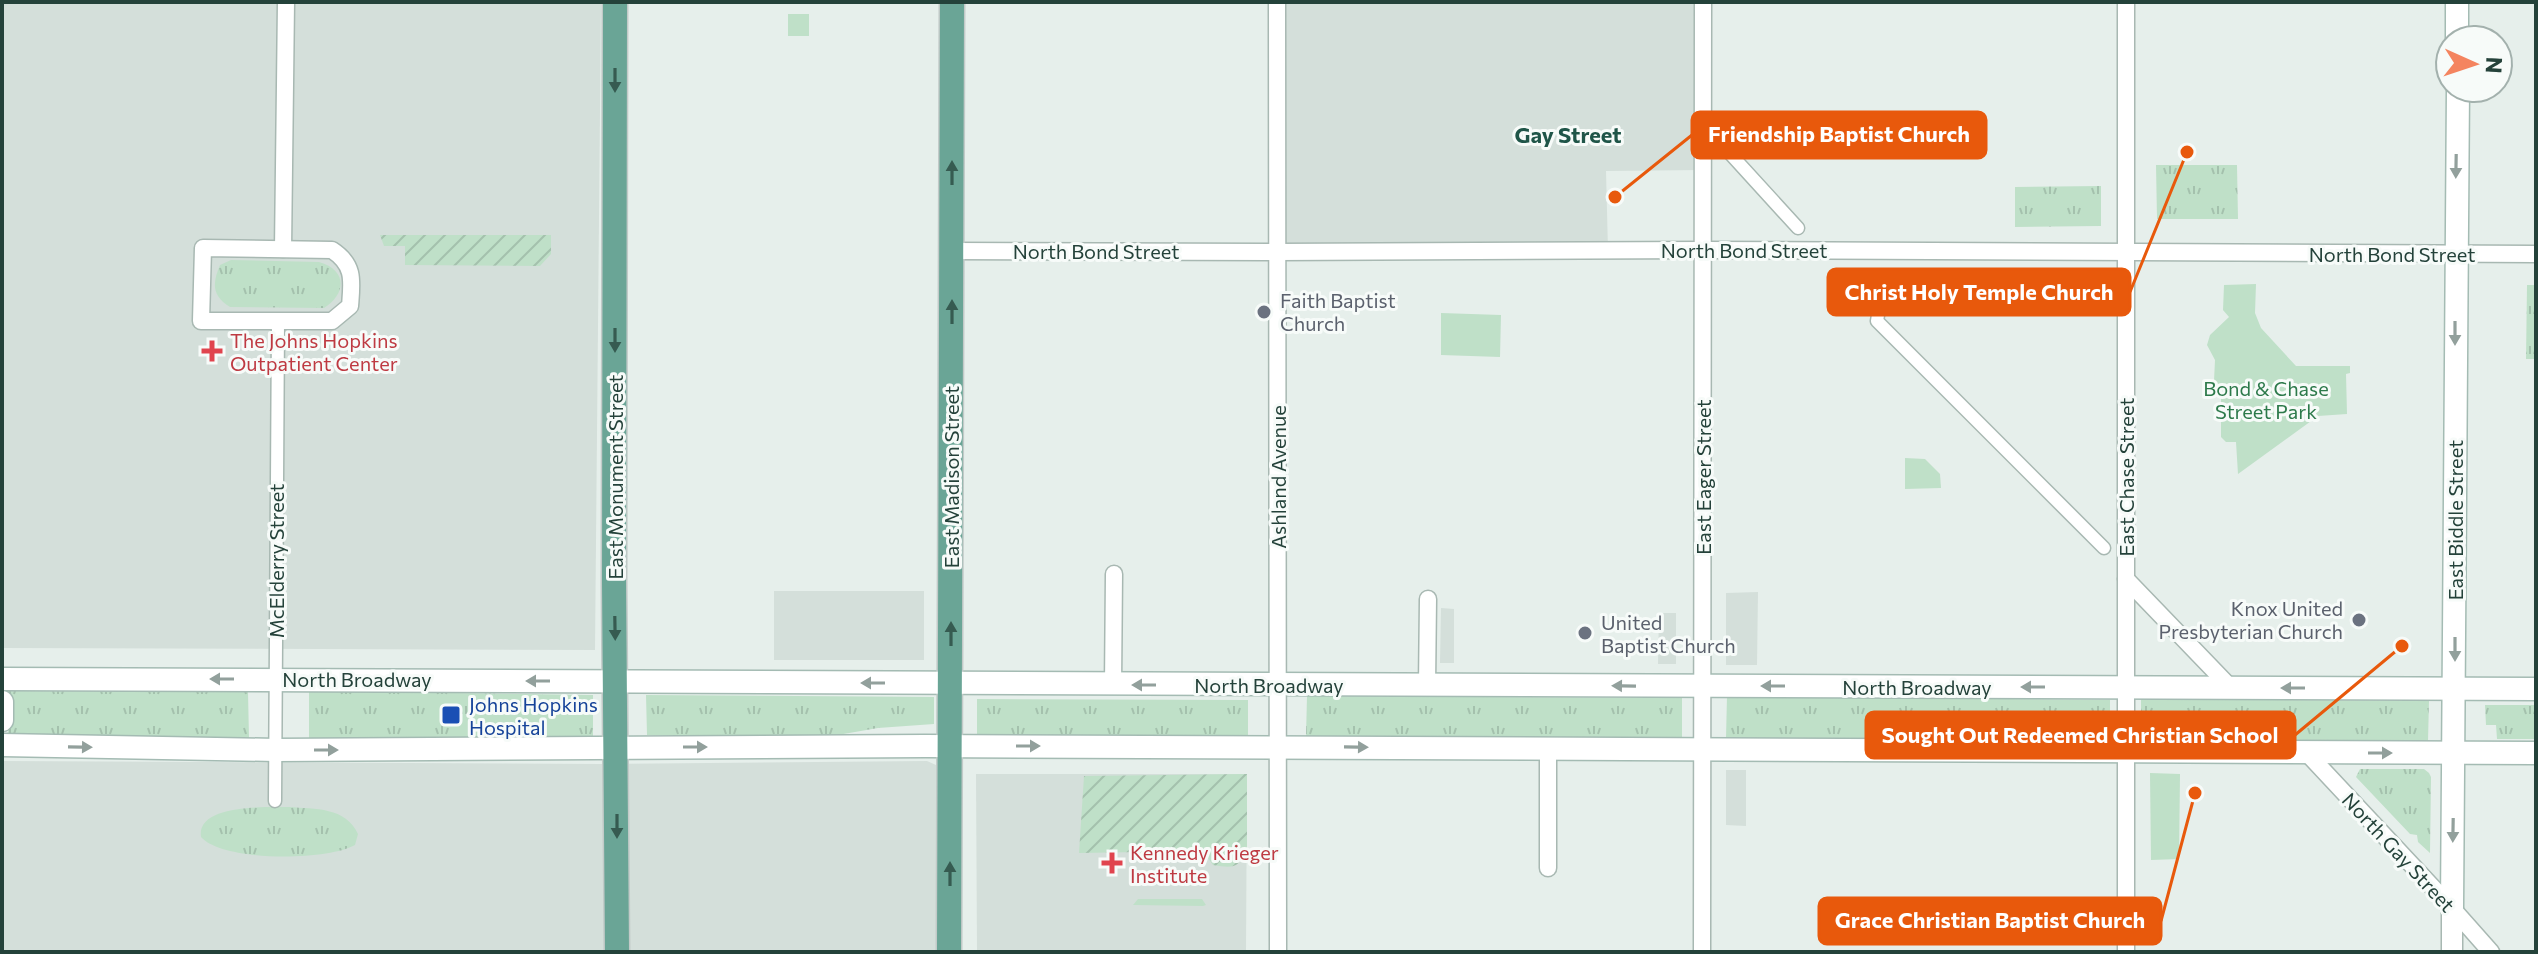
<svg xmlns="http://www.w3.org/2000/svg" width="2538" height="954" viewBox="0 0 2538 954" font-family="Commissioner,sans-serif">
<defs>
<pattern id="grass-tufts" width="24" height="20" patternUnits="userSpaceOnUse" patternTransform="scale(2)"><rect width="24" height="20" fill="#bfe0c8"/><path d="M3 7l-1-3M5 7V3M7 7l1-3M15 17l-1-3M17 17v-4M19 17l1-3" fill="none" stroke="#a4c1ad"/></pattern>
<pattern id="garden-furrows" width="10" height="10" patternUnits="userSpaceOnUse" patternTransform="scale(2)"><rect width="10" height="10" fill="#bfe0c8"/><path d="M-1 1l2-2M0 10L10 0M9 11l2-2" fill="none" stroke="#a4c1ad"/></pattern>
</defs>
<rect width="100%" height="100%" fill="#e6efeb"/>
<g fill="#d4dfda">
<path d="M2 2H601L595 650 2 648Z"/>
<path d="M1280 2H1701L1703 170 1606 171 1608 251 1280 249Z"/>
<rect x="774" y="591" width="150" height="69"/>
<path d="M1758 592 1757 665H1726V593Z"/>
<path d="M1441 608 1454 609V663H1440Z"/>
<path d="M1659 613H1676V664H1658Z"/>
<path d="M2 761 600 764 927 761 936 765V952H2Z"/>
<path d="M1726 770H1746V826L1726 825Z"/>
<path d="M976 774H1247L1246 952H977Z"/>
</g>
<g fill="url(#grass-tufts)">
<path d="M2156 165H2237L2238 219H2157Z"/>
<path d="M2101 186V226L2015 227V187Z"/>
<path d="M231 260 319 262C347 270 347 293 324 308L230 307C212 296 212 284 220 265Z"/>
<path d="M2527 285H2536V359H2526Z"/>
<path d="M7 691 248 692 249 738 7 735 13 715Z"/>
<path d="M309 691 593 695V738H309Z"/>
<path d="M646 695 934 697V724L878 728 832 736 647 735Z"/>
<path d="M1307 696 1682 698V739L1306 737Z"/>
<path d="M1727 696 2110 700V741L1726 738Z"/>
<path d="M977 699 1248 700V735H977Z"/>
<path d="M2141 699 2429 701 2428 741H2141Z"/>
<path d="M2485 705H2536V739H2497L2496 725H2486Z"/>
<path d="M2360 769H2424L2429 773 2431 777 2430 853 2418 842 2417 835 2410 834 2356 777Z"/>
<path d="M289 807C315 809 346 807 358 834L355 845C327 861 223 862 201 837 196 804 266 807 289 807Z"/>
<path d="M1138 899H1202L1206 905 1203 906 1133 905Z"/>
</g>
<g fill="#bfe0c8">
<rect x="788" y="14" width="21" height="22"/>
<path d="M2256 284 2255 313 2261 328 2296 366H2350V373L2346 374 2347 414 2318 416 2238 474 2236 442H2226L2221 437V392L2214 381 2215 360 2207 345 2210 335 2229 317 2223 310 2224 285Z"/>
<path d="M1441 313 1501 315 1500 357 1441 355Z"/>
<path d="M1905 458 1925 459 1940 474 1941 488 1905 489Z"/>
<path d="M2150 773 2180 774 2179 859 2151 860Z"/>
</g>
<g fill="url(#garden-furrows)">
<path d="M380 235H551V254L540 266 405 265V246H384Z"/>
<path d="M1247 774V851C1238 869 1232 868 1213 865L1203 851 1079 853 1084 776Z"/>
</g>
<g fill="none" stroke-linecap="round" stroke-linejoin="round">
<g stroke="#a8b8b2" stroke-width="15">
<g id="pedestrian">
<path d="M1725 148 1798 228"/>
<path d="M1858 277 1879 309 1877 321 2104 548"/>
<path d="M275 801 278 322"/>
</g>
</g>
<g stroke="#a8b8b2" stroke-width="19">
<g id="minor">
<path d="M1277 2 1278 952"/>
<path d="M203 248 332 250C355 265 352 281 350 306L332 321H201Z"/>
<path d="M283 249 286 2"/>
<path d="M952 251 1278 252 1703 250 2536 254"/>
<path d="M2126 579 2230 687"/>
<path d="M1113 685 1114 574"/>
<path d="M1427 686 1428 599"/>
<path d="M1548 749V868"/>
<path d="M2306 752 2452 908 2491 952"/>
<path d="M1702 952 1703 2"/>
<path d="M2126 952V2"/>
</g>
</g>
<g stroke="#a8b8b2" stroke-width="23">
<path id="tertiary" d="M2452 952V908"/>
</g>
<g stroke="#a4bbb3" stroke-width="25">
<g id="secondary">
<path d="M2457 2V40"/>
<path d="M2 679 2536 689"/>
<path d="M2 702V720"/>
<path d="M2 745 276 750 925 746 2536 753"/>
<path d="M2452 908 2458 88"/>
</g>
</g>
<g stroke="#c2cac8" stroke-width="27">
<g id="primary">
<path d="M615 2 614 582 617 952"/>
<path d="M949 952 952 2"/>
</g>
</g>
<use href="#pedestrian" stroke="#fff" stroke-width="12"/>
<use href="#minor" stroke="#fff" stroke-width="16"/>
<use href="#tertiary" stroke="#fff" stroke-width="20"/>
<use href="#secondary" stroke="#fff" stroke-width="22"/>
<use href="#primary" stroke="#6aa596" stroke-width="24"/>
</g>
<defs><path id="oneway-solid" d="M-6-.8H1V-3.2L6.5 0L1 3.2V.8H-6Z" transform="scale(2)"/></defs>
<g fill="#365b51">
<use href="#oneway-solid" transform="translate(615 80) rotate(90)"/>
<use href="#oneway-solid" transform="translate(952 173) rotate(-90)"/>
<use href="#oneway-solid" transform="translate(952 312) rotate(-90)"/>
<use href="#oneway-solid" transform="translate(615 340) rotate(90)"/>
<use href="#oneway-solid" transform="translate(615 628) rotate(89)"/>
<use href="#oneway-solid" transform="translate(951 634) rotate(-90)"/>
<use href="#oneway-solid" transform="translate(617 826) rotate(90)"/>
<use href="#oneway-solid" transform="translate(950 874) rotate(-90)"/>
</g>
<g fill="#92a09c">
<use href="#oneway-solid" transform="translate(2456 166) rotate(91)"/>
<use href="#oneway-solid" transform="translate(2455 333) rotate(90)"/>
<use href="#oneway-solid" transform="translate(2455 649) rotate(90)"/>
<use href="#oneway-solid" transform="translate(222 679) rotate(180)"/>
<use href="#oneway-solid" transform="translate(538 681) rotate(-180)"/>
<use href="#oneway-solid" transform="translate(873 683) rotate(-180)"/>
<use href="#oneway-solid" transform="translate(1144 685) rotate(-180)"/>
<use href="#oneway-solid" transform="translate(1624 686) rotate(-179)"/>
<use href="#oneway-solid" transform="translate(1773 686) rotate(-180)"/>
<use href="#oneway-solid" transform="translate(2033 687) rotate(180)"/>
<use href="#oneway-solid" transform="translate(2293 688) rotate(-180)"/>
<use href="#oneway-solid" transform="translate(1028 746)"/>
<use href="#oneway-solid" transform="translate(80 747) rotate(1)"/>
<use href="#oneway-solid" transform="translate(695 747)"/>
<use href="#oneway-solid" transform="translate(1356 747) rotate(1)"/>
<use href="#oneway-solid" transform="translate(326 750)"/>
<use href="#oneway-solid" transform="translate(2380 753)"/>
<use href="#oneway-solid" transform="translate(2453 830) rotate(91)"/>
</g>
<g fill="#6b7280" stroke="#f7fbf9" stroke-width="3">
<circle cx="1264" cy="312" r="8"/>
<circle cx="2359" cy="620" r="8"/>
<circle cx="1585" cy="633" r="8"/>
</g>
<g fill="#e0444e" stroke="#f7fbf9" stroke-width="3">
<path d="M208 339h8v8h8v8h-8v8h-8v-8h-8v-8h8z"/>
<path d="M1108 851h8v8h8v8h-8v8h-8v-8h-8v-8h8z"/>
</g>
<rect fill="#1a4fb4" stroke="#f7fbf9" stroke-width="3" x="441" y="705" width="20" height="20" rx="4"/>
<g text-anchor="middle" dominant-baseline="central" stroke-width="6" stroke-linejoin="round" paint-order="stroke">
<g font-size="20" fill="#24423a" stroke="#f7fbf9">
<text x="1744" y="250">North Bond Street</text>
<text x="1096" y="251">North Bond Street</text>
<text x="2392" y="254">North Bond Street</text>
<text transform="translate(615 477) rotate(-90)">East Monument Street</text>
<text transform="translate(951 477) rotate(-90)">East Madison Street</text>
<text transform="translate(1278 477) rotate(-90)">Ashland Avenue</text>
<text transform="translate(1703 477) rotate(-90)">East Eager Street</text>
<text transform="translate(2126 477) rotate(-90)">East Chase Street</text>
<text transform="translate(2455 520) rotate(-90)">East Biddle Street</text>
<text transform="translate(276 561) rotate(-90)">McElderry Street</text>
<text x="357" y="679">North Broadway</text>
<text x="1269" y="685">North Broadway</text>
<text x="1917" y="687">North Broadway</text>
<text transform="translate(2399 852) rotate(47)">North Gay Street</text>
</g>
<g font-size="20" fill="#5b616d" stroke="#f7fbf9" text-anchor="start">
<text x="1280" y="300">Faith Baptist<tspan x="1280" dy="23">Church</tspan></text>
<text x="2343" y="608" text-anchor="end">Knox United<tspan x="2343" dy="23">Presbyterian Church</tspan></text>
<text x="1601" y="622">United<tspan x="1601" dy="23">Baptist Church</tspan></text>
</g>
<g font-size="20" fill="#be3a42" stroke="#f7fbf9" text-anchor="start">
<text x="230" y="340">The Johns Hopkins<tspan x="230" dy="23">Outpatient Center</tspan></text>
<text x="1130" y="852">Kennedy Krieger<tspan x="1130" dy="23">Institute</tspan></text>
</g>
<g font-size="20" fill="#2d7a4b" stroke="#f7fbf9">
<text x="2266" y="388">Bond &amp; Chase<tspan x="2266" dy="23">Street Park</tspan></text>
</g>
<g font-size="20" fill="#164399" stroke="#f7fbf9" text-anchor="start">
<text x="469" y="704">Johns Hopkins<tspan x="469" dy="23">Hospital</tspan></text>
</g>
<g font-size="22" font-weight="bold" fill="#1f5548" stroke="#f7fbf9">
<text x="1568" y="134">Gay Street</text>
</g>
</g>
<path fill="none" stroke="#e8590c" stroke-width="3" d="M1615 197L1692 135M2187 152L2130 292M2402 646L2295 735M2195 793L2161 921"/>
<g fill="#e8590c" stroke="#f7fbf9" stroke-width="3">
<circle cx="1615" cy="197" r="8"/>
<circle cx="2187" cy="152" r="8"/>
<circle cx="2402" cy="646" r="8"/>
<circle cx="2195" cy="793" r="8"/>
</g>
<g fill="#e8590c" stroke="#e8590c" stroke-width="3">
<rect x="1692" y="112" width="294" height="46" rx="8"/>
<rect x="1828" y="269" width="302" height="46" rx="8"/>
<rect x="1866" y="712" width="429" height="46" rx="8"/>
<rect x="1819" y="898" width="342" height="46" rx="8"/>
</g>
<g font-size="22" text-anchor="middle" font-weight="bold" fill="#fff">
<text x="1839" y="142">Friendship Baptist Church</text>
<text x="1979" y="300">Christ Holy Temple Church</text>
<text x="2080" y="743">Sought Out Redeemed Christian School</text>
<text x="1990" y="928">Grace Christian Baptist Church</text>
</g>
<rect width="2538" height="954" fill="none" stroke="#24423a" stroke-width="8"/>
<g transform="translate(2474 64) rotate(93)"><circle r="38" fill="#f7fbf9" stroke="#a3b1ad" stroke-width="2"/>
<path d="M0-6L14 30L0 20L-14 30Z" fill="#f4845f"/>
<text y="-12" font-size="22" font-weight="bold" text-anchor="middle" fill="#24423a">N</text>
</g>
</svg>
